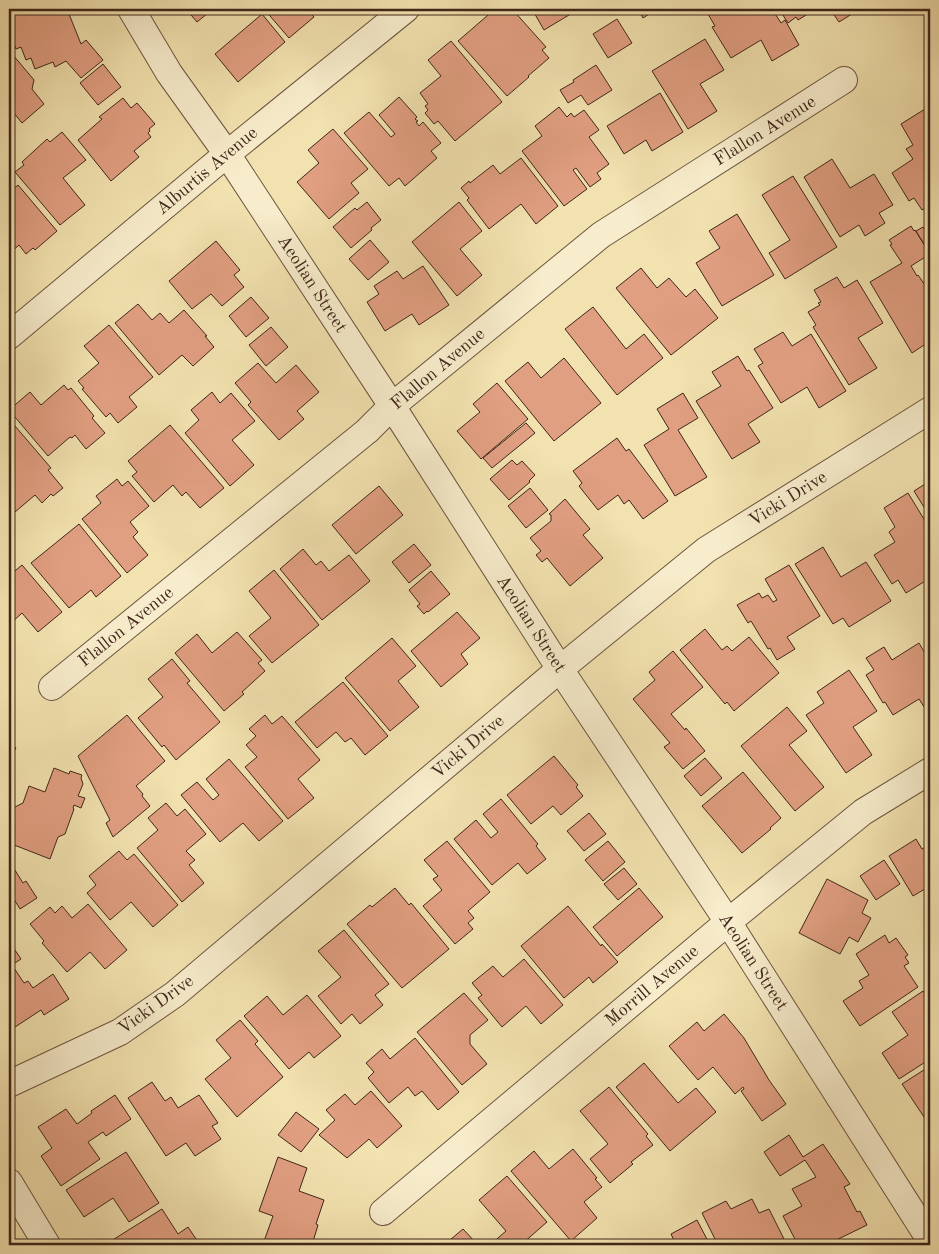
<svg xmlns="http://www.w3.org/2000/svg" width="939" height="1254" viewBox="0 0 939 1254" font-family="'Old Standard TT',serif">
<rect width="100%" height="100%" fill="#f2e2af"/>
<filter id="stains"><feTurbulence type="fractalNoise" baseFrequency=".004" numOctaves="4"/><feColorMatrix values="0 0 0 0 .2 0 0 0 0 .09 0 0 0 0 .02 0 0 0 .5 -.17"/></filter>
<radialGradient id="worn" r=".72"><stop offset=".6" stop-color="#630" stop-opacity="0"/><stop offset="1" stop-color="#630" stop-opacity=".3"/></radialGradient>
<g fill="#e19f81" stroke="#3f261b">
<path d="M17 9H67L81 44 86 40 103 60 81 78 66 61 55 67 53 62 35 69 31 58 26 60 21 47 16 49 9 30V12Z"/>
<path d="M186 9H213L197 22Z"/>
<path d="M264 9H307L314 17 289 38Z"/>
<path d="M495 9H512L546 47 542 50 549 58 528 76 529 77 507 96 458 41Z"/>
<path d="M532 9H579L544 30Z"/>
<path d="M638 9H657L643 18Z"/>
<path d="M705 9H772L781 23 785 20 799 45 772 61 761 40 731 58 712 27 715 26Z"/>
<path d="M779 9H816L798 20 796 17 788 23Z"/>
<path d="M830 9H860L839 22Z"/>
<path d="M262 14 285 42 238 82 215 54Z"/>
<path d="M617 19 632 43 608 58 593 34Z"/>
<path d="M705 39 724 70 700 84 717 111 688 129 652 71Z"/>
<path d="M451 41 502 102 455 141 438 121 434 124 425 113 428 110 425 106 428 104 420 93 441 76 428 60Z"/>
<path d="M13 55 34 80 32 89 44 104 22 123 9 107V58Z"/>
<path d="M103 64 121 87 98 105 80 83Z"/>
<path d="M596 65 612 90 588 105 581 95 568 103 560 90 574 82 573 80Z"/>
<path d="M660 93 683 132 652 151 646 140 624 154 607 126Z"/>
<path d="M399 97 417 117 415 119 418 121 416 122 419 126 423 122 441 143 431 151 437 158 405 186 399 178 389 186 344 133 369 112 391 137 395 134 379 115Z"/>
<path d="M123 98 131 108 137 103 155 124 149 129 150 131 148 133 151 137 134 151 139 157 111 181 78 140 102 119 99 117Z"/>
<path d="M559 107 567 117 571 113 574 117 584 110 599 130 589 137 609 164 597 173 601 179 590 187 576 168 573 170 587 189 564 206 522 151 542 136 535 126Z"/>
<path d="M925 109 930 118V205L922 210 914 198 909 201 892 173 913 159 906 149 913 145 901 124Z"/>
<path d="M333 129 368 169 351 183 359 193 329 219 297 182 319 163 308 150Z"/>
<path d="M62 132 86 160 63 178 85 205 60 225 15 172 24 165 22 162 47 139 50 142Z"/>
<path d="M521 158 558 206 536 224 521 204 489 229 467 200 469 198 461 188 469 181 470 183 493 165 500 174Z"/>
<path d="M832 159 850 188 874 174 893 205 879 213 885 223 865 236 859 225 840 237 804 177Z"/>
<path d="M793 176 837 247 785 279 769 253 790 240 762 195Z"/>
<path d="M18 185 57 231 35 250 33 248 26 254 19 245 9 254V193Z"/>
<path d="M367 202 381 220 371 228 372 230 351 248 333 227 355 208 357 210Z"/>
<path d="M459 202 482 231 460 249 482 275 457 296 412 242Z"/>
<path d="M737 214 774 275 722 306 696 263 720 248 709 231Z"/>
<path d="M911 226 914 231 915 230 930 254 911 266 917 276 918 275 927 288 930 286V341L912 353 870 282 902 263 890 245 892 244 889 240Z"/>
<path d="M923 227 929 237 930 236V245L926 247 916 231Z"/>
<path d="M370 240 389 262 368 280 349 259Z"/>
<path d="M216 241 240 270 234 275 244 287 222 306 211 294 192 309 169 281Z"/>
<path d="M423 266 449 305 419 325 412 314 385 331 367 302 379 294 374 286 397 271 403 279Z"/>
<path d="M641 268 657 288 669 278 686 297 695 289 718 318 671 355 616 288Z"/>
<path d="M837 277 844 288 857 280 883 323 858 338 877 368 849 385 813 327 816 325 808 312 820 305 818 303 821 302 814 290Z"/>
<path d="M251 297 269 318 246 337 229 316Z"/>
<path d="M138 304 152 320 160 313 169 323 184 310 207 336H205L214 347 193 366 182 355 159 375 115 323Z"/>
<path d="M593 307 626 349 644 334 663 358 617 395 565 329Z"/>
<path d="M109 325 153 377 129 397 137 407 118 423 110 413 106 417 82 389 84 388 78 381 99 363 84 346Z"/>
<path d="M271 327 288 347 266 366 249 345Z"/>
<path d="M783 332 792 346 811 334 846 391 819 408 807 387 781 403 758 366 763 363 754 349Z"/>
<path d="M738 356 747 371 749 370 773 408 748 424 760 442 732 459 696 401 721 386 712 372Z"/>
<path d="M564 358 601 403 554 441 505 381 528 362 541 378Z"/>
<path d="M258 363 276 383 296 365 319 392 297 411 304 419 279 440 248 405 251 402 235 383Z"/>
<path d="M497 383 528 419 481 459 457 431 480 412 473 404Z"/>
<path d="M64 385 68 390 71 388 94 416 92 418 105 433 86 449 75 435 72 438 70 437 48 456 9 410 30 392 41 405Z"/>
<path d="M212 392 220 403 231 393 255 421 232 440 254 465 230 486 185 433 199 420 191 410Z"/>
<path d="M683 393 698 418 678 430 707 477 675 496 644 445 669 429 657 409Z"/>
<path d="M9 419 51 468 48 470 63 488 53 496 51 494 42 503 35 495 15 512 9 504Z"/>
<path d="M526 423 535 433 492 468 483 458Z"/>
<path d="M170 425 224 488 200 508 186 492 182 496 173 485 154 502 132 476 137 472 128 461Z"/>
<path d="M617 438 626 451 629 449 668 501 643 519 629 500 624 504 618 495 598 510 579 486 582 483 573 471Z"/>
<path d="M512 460 517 465 522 461 535 475 529 481 530 482 509 500 490 479Z"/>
<path d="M117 479 122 486 128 481 149 506 130 522 138 532 133 537 148 555 127 573 82 519 101 503 96 496Z"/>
<path d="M930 481V517L914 491Z"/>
<path d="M379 486 403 515 356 554 332 525Z"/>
<path d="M530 488 548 510 526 528 508 506Z"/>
<path d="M908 493 930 529V561L924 564 930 574V578L906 593 898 580 892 584 874 555 895 542 889 532 895 527 884 508Z"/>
<path d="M565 499 590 529 583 535 603 558 570 586 547 558 542 562 536 555 541 551 530 538 551 521V515L549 514Z"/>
<path d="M79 524 121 576 96 597 91 590 69 608 31 563Z"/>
<path d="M414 544 431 565 409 583 392 562Z"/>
<path d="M823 547 841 577 866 562 891 601 849 627 843 618 833 624 795 564Z"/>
<path d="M303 549 316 565 321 561 329 571 349 555 370 581 322 620 280 569Z"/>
<path d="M22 565 62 612 38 632 22 613 9 625V576Z"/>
<path d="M789 565 820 616 787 637 795 649 777 660 770 648 768 649 751 621 748 623 737 605 759 593 762 598 768 595 773 602 777 600 765 579Z"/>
<path d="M274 570 319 625 272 663 249 636 271 618 249 591Z"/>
<path d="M431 571 450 594 428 612 427 611 424 614 417 606 420 604 409 590Z"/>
<path d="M457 612 480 638 461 654 468 664 441 687 411 651Z"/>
<path d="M705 629 722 650 727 646 732 651 749 637 779 673 734 711 727 702 725 704 680 650Z"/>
<path d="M237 632 262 660 258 663 265 671 242 692 244 694 224 711 175 653 197 634 212 653Z"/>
<path d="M392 638 416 666 398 681 419 707 390 731 345 678Z"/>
<path d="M919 643 930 662V716L919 699 893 715 885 702 883 703 866 675 874 670 866 658 884 647 892 660Z"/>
<path d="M673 651 703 687 671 714 685 730 686 728 705 751 683 769 664 747 670 743 633 699 655 680 649 672Z"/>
<path d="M172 659 190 681 187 683 220 722 176 760 164 745 162 747 138 718 163 697 148 679Z"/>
<path d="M849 670 877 711 853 727 872 755 846 773 806 715 824 703 817 692Z"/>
<path d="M343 682 388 736 365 755 351 738 345 742 336 732 317 748 295 722Z"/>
<path d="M787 707 807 731 789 745 824 787 795 811 741 746Z"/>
<path d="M127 715 165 761 136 786 143 794 142 796 150 806 113 837 106 823 110 820 78 756Z"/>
<path d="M265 715 272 724 282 716 320 760 298 779 314 798 288 819 245 767 257 757 246 745 256 736 249 729Z"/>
<path d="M9 743 16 748 9 760Z"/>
<path d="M554 756 578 785 576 787 583 796 561 815 553 806 531 824 507 795Z"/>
<path d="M705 758 722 778 701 796 684 776Z"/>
<path d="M229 759 283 821 259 841 243 823 220 842 181 795 197 782 213 800 219 795 206 779Z"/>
<path d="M54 768 69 774 70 771 82 775 81 778 83 784 78 796 85 798 81 808 74 805 73 808 74 809 65 834 58 837 50 859 9 843V805L15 807 23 803 29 786 45 792Z"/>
<path d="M743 772 781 818 770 828 771 829 742 853 702 806Z"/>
<path d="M501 799 538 844 536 846 546 859 527 874 518 863 492 885 454 839 476 820 491 838 498 832 483 814Z"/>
<path d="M166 803 177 816 185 809 206 834 186 851 195 860 189 865 204 883 182 902 137 848 158 830 148 818Z"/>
<path d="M589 813 606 834 584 851 567 831Z"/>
<path d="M916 839 922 849 930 844V886L913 896 889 856Z"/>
<path d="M447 841 490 892 468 911 474 918 468 923 473 929 455 944 423 906 442 890 433 879 438 876 424 860Z"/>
<path d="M608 841 625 862 603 881 585 860Z"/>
<path d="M119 851 127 860 134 854 178 905 153 927 131 902 110 920 87 893 96 885 89 876Z"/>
<path d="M884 860 900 884 876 900 860 876Z"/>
<path d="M9 866 11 869 13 867 23 883 26 881 37 898 20 909 9 891Z"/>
<path d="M624 868 637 884 618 900 604 884Z"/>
<path d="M827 879 868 900 862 913 871 918 858 942 849 937 840 954 799 933Z"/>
<path d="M395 888 409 905 411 903 449 949 402 988 347 924 370 905 372 907Z"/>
<path d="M639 888 663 917 617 956 593 927Z"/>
<path d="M88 904 127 950 105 969 90 952 67 972 42 943 44 941 30 924 50 907 55 913 62 906 72 918Z"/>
<path d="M568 906 601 946 602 944 618 962 593 983 589 977 564 998 521 946Z"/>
<path d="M344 930 389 984 375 995 383 1005 360 1024 352 1014 341 1024 318 996 341 977 318 951Z"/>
<path d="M885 935 889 943 896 938 908 955 905 957 909 963 904 966 918 987 860 1026 843 1001 863 988 859 981 869 975 856 954Z"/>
<path d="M9 939 14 946 9 950Z"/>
<path d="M15 950 21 959 12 965 24 983 28 981 33 988 53 974 69 999 44 1015 41 1010 9 1031V955Z"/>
<path d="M524 959 563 1005 541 1024 526 1006 502 1027 478 998 482 995 472 983 493 966 503 977Z"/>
<path d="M923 991 925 994 930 991V1059L899 1079 882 1053 908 1035 892 1012Z"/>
<path d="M464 993 488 1020 470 1035V1044L487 1064 462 1085 417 1032Z"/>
<path d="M307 995 341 1036 314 1058 309 1052 289 1069 244 1016 267 996 283 1015Z"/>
<path d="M724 1014 744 1038 769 1080 786 1104 762 1121 741 1091 744 1089 743 1087 735 1094 713 1067 698 1080 669 1046 697 1022 704 1031Z"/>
<path d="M240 1020 258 1041 255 1044 283 1077 237 1117 205 1079 231 1058 216 1040Z"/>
<path d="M415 1038 459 1092 438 1110 422 1091 415 1096 408 1087 389 1103 368 1078 374 1072 366 1063 382 1049 390 1059Z"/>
<path d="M644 1063 678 1103 696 1088 716 1112 670 1151 616 1087Z"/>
<path d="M930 1066V1126L902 1084Z"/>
<path d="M152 1082 165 1101 171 1097 178 1108 199 1095 218 1123 212 1126 221 1139 195 1156 186 1143 166 1156 128 1098Z"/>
<path d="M609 1087 648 1134 646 1136 653 1145 631 1162 633 1164 610 1183 590 1159 608 1144 580 1111Z"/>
<path d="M371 1091 402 1126 377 1148 369 1139 347 1158 319 1135 335 1120 326 1110 345 1094 355 1105Z"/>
<path d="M115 1095 131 1119 106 1136 103 1132 88 1142 100 1159 61 1186 41 1156 52 1148 38 1127 66 1109 77 1124 92 1113 91 1111Z"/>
<path d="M296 1112 319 1129 301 1152 278 1135Z"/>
<path d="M789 1135 803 1157 823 1144 850 1184 844 1187 857 1212 860 1211 867 1225 826 1245H798L783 1216 802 1206 792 1189 816 1177 805 1160 780 1176 764 1152Z"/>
<path d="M573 1149 597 1178 595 1179 602 1187 584 1202 597 1218 571 1241 511 1171 534 1151 549 1169Z"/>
<path d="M126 1152 159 1203 129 1222 113 1198 84 1217 66 1190Z"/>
<path d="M278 1157 307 1168 299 1191 324 1200 316 1224 318 1225 312 1245H266L263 1244 273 1216 259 1211Z"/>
<path d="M507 1176 547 1222 523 1243 525 1245H490L506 1231 479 1200Z"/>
<path d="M752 1199 759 1213 769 1209 787 1245H745L744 1243 740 1245H718L702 1213 726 1201 731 1209Z"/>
<path d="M162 1209 178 1234 188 1227 200 1245H114L111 1241Z"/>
<path d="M697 1220 710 1245H676L671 1234Z"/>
<path d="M463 1229 478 1245H444Z"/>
</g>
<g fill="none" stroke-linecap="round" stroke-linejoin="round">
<g stroke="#6c5540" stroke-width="28">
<g id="minor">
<path d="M131 9 169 73 227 154 392 406 560 669 728 922 930 1240"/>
<path d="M9 336 227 154 406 9"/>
<path d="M52 687 367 431 392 406 601 235 844 80"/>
<path d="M9 1084 120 1032 175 994 560 669 706 550 930 410"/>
<path d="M9 1182 47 1245"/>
<path d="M383 1212 728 922 863 812 930 771"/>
</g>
</g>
<use href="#minor" stroke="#f7eccb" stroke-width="26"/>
</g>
<g text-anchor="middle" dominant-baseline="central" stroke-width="5" stroke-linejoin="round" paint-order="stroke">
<g font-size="18" fill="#3f261b" stroke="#f7eccb">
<text transform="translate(765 131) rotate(-32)">Flallon Avenue</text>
<text transform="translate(207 171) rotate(-40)">Alburtis Avenue</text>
<text transform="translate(312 284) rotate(57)">Aeolian Street</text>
<text transform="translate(438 369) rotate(-40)">Flallon Avenue</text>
<text transform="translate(788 499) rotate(-32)">Vicki Drive</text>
<text transform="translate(531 624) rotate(57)">Aeolian Street</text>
<text transform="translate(126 627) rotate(-39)">Flallon Avenue</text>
<text transform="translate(468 747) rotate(-40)">Vicki Drive</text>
<text transform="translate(753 962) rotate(57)">Aeolian Street</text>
<text transform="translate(652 986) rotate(-40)">Morrill Avenue</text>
<text transform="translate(156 1005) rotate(-36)">Vicki Drive</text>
</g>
</g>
<rect width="939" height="1254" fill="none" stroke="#f2e2af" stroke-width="30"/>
<rect x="10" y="10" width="919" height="1234" fill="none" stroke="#3f261b" stroke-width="2.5"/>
<rect x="15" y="15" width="909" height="1224" fill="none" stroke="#3f261b"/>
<rect width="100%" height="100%" filter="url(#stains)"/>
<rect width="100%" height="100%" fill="url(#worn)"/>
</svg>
